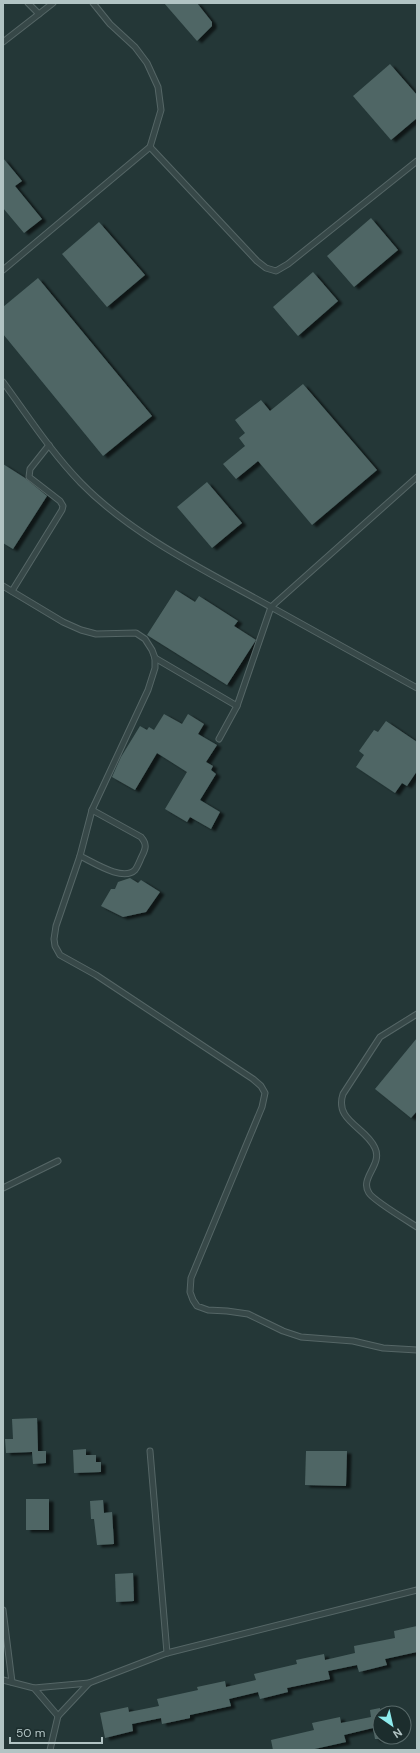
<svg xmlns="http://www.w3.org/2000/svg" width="420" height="1753" viewBox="0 0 420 1753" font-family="'DM Sans',sans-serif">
<defs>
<filter id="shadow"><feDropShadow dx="4.5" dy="2.5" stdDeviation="1" flood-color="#0009"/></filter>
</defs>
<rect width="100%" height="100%" fill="#243737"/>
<g fill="#4f6665" filter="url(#shadow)">
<path d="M164 3H197L212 22V26L197 41Z"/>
<path d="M390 64 417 95V118L391 140 353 96Z"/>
<path d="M3 158 22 181 15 186 42 219 24 233 3 208Z"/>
<path d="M371 218 398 250 354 287 327 256Z"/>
<path d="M99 222 145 275 107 307 62 254Z"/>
<path d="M313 272 338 301 298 336 273 307Z"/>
<path d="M38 278 152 416 103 456 3 334V307Z"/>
<path d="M303 384 377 470 312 525 258 461 236 479 223 464 245 446 239 438 245 433 235 420 261 400 270 411Z"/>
<path d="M3 464 25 478 47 496 13 549 3 543Z"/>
<path d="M207 482 242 523 212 548 177 507Z"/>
<path d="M176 590 195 602 199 596 238 621 234 626 256 640 227 685 147 635Z"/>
<path d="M164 714 182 724 188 714 204 724 198 734 217 745 206 762 213 766 211 770 216 774 200 800 220 812 211 829 190 817 187 822 165 809 187 772 157 753 135 790 112 777 121 757 140 726 147 730 149 727 154 730Z"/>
<path d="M386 721 417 742V771L407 786 402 783 395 793 356 767 364 755 359 751 374 730 378 732Z"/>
<path d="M130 878 138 883 141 880 160 892 146 912 123 917 101 906 111 889H115L118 882Z"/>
<path d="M417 1038V1111L411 1118 375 1089Z"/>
<path d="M37 1418 38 1451H46V1463L33 1464 32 1452 6 1453 5 1439H13L12 1419Z"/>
<path d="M86 1449V1455H96V1462H101V1472L74 1473 73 1450Z"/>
<path d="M306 1451H347L346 1486 305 1485Z"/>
<rect x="26" y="1499" width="23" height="31"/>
<path d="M103 1500 104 1513 112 1512 114 1544 97 1545 94 1519H91L90 1501Z"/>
<path d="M133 1573 134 1601 116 1602 115 1574Z"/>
<path d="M417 1626V1652L385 1659 387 1665 359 1672 357 1665 328 1671 330 1679 287 1688 288 1692 260 1699 258 1692 229 1699 231 1706 190 1715V1718L162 1724 161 1718 132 1724 133 1731 105 1738 100 1713 128 1707 129 1712 159 1706 157 1699 198 1690 197 1687 225 1681 226 1687 256 1680 254 1674 297 1664 296 1660 324 1654 325 1660 355 1653 354 1646 395 1638 394 1631Z"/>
<path d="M380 1708V1739H375L373 1728 344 1735 346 1742 310 1750H273L271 1740 314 1730 312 1723 340 1717 341 1723 371 1717 370 1710Z"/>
</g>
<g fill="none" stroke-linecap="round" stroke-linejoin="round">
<g stroke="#566" stroke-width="7">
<g id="lane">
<path d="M39 14 53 3"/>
<path d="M3 42 39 14 28 3"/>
<path d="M150 147 257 261 266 268 276 271 288 264 417 161"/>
<path d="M3 270 150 147 161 110 158 87 147 63 135 47 110 24 93 3"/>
<path d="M3 382C28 416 51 452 81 483 133 536 206 571 271 607L417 477"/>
<path d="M3 586 63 622 81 630 96 634 136 633 145 639 152 650 155 658V668L148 690 92 810 80 856 56 926 54 939 55 946 60 955 96 975 253 1079 261 1086 265 1093 262 1107 191 1278 190 1292 193 1300 197 1306 208 1310 227 1311 248 1314 283 1331 301 1337 353 1341 383 1348 417 1350"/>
<path d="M12 591 62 510 63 506 60 501 29 477 30 469 49 445"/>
<path d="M155 658 237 706"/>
<path d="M219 739 237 706 271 607 417 688"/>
<path d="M80 856C93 862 123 882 135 870 138 866 140 860 142 856 146 848 147 844 141 837L92 810"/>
<path d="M417 1014 380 1037 343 1094C334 1121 366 1127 375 1148 383 1165 359 1178 369 1193 374 1201 408 1221 417 1227"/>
<path d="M3 1188 58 1161"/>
<path d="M150 1451 167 1653"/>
<path d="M3 1610 12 1682"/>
<path d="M3 1680 34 1688 58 1716 89 1683 167 1653 417 1590"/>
<path d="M34 1688 89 1683"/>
<path d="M50 1750 58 1716"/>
</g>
</g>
<use href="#lane" stroke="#374848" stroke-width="5"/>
</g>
<rect width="420" height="1753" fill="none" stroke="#b2c4c4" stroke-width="8"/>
<g transform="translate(392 1725) rotate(146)"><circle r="19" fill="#1c2d2d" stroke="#586969"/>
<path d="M0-3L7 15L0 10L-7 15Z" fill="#8eebed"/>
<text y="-6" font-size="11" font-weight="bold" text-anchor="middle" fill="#b2c4c4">N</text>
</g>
<path d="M10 1737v6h92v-6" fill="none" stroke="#b2c4c4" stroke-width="2"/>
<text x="16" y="1737" font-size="12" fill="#b2c4c4" stroke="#1c2d2d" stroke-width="3" paint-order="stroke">50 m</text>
</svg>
